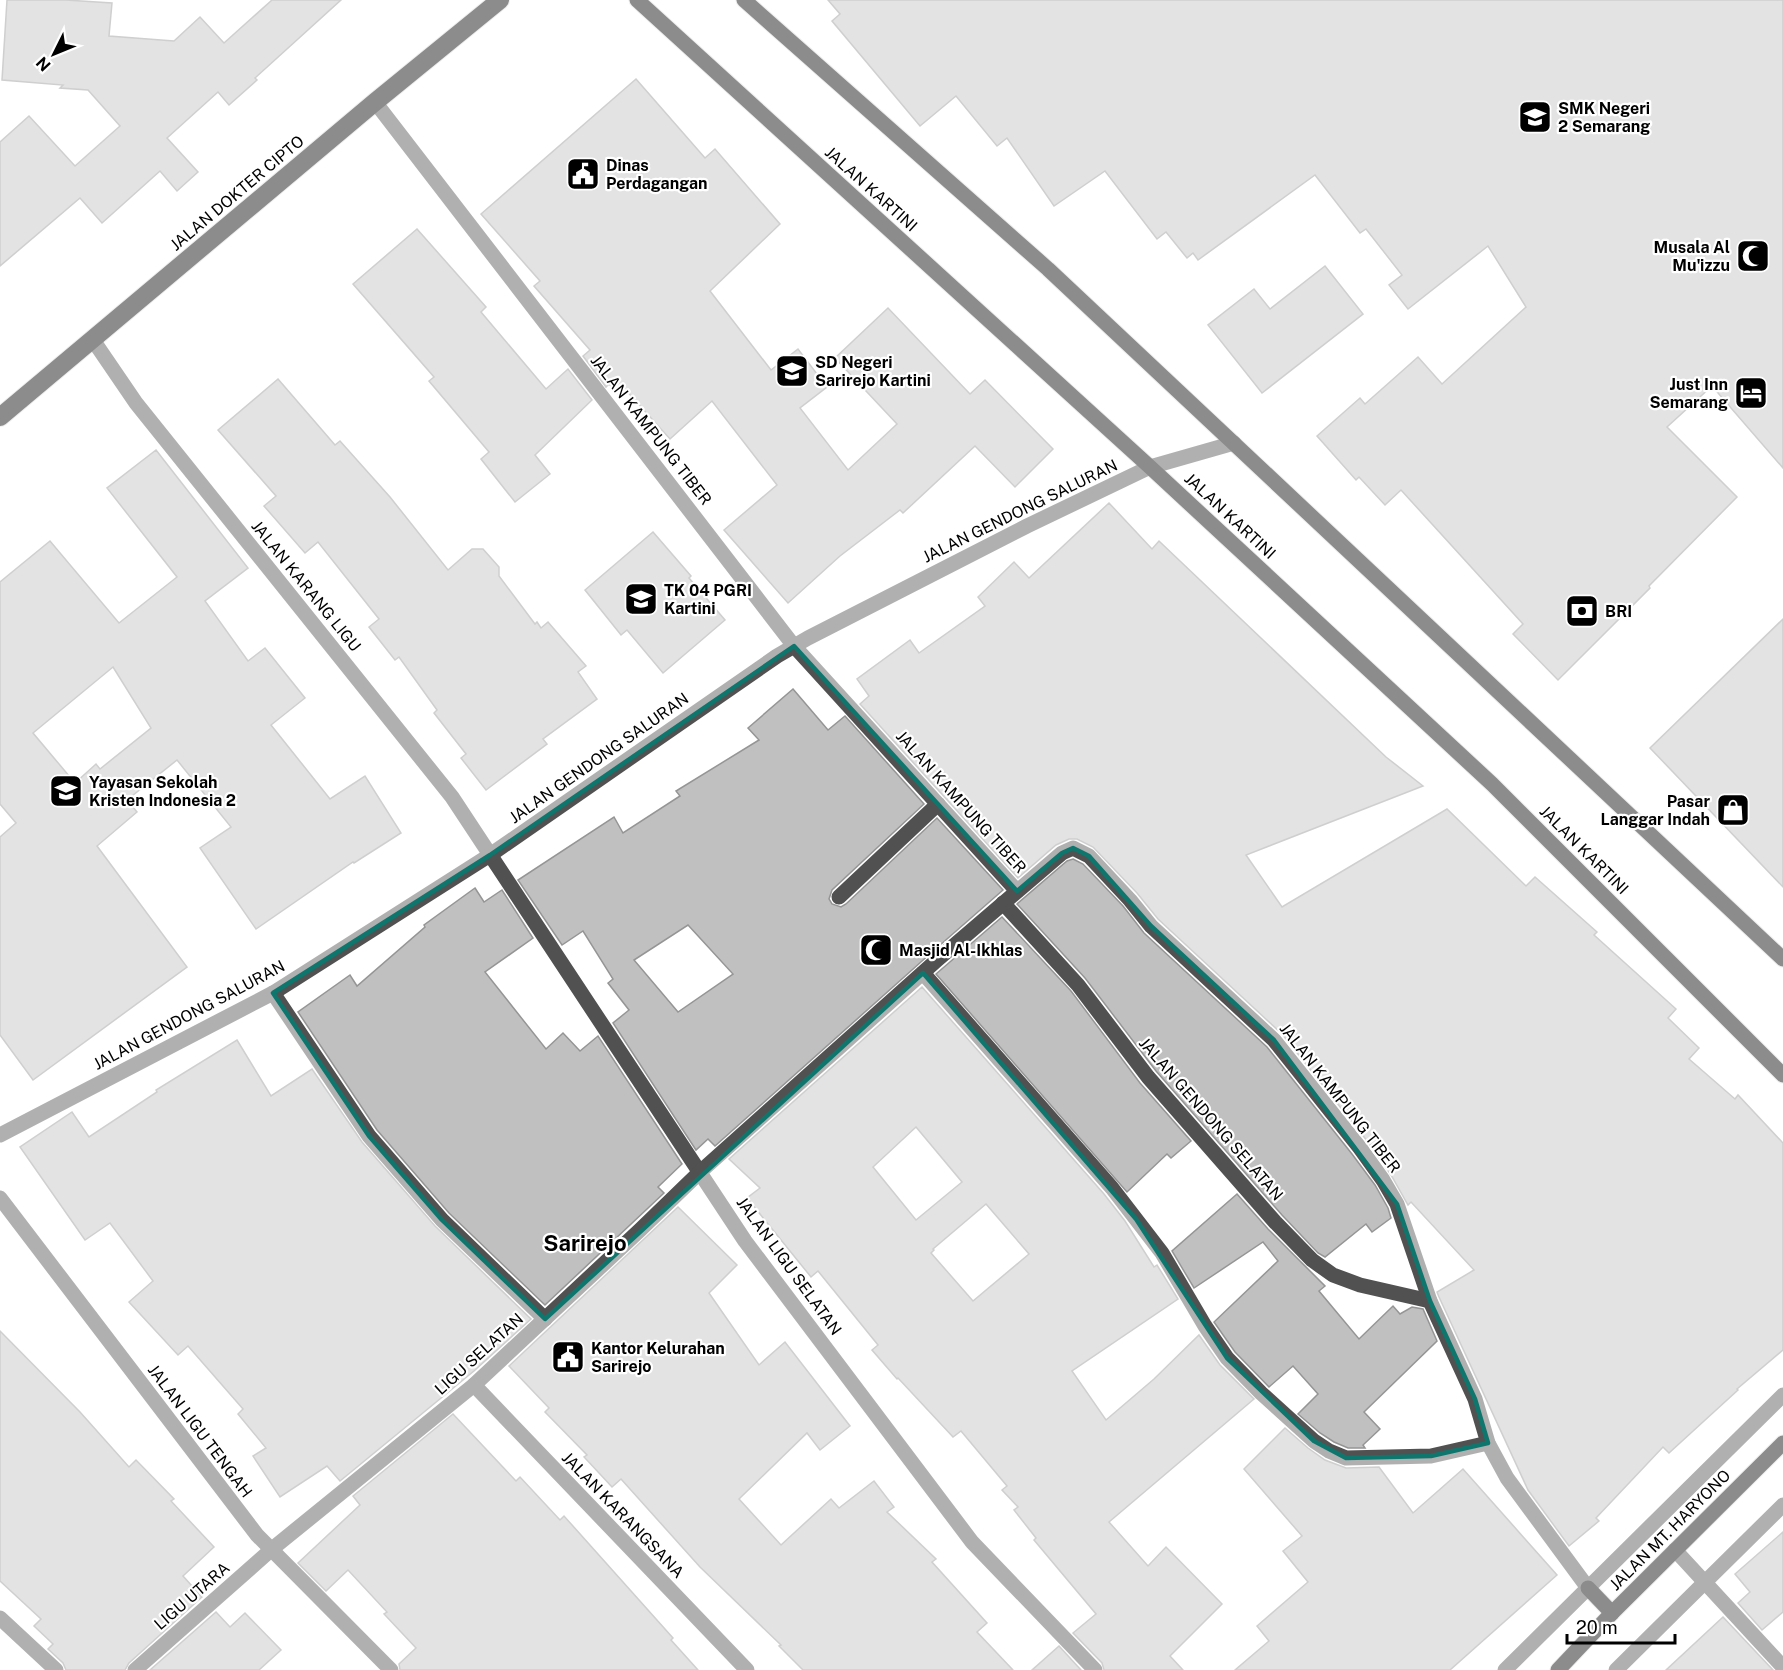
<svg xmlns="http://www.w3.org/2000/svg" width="1783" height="1670" viewBox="0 0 1783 1670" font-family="'Public Sans',sans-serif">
<rect width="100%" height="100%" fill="#fff"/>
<g fill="#c0c0c0" stroke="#959595" stroke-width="1.5" fill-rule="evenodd">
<path d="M7 0H66L112 3 109 36 174 41 200 17 224 43 272 0H341L255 78 257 80 229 105 218 92 167 138 198 172 177 191 160 171 102 223 80 198 0 266V142L29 116 75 166 120 126 88 90 60 88 63 85 2 80Z"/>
<path d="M828 0H1783V468L1712 386 1667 427 1737 497 1649 586 1650 588 1558 680 1513 634 1523 624 1401 490 1385 505 1359 477 1356 480 1317 436 1360 398 1365 404 1418 357 1442 384 1526 307 1488 246 1408 309 1389 285 1402 275 1366 229 1360 233 1315 175 1198 260 1193 253 1187 258 1166 232 1157 239 1105 171 1054 206 1007 138 997 146 956 96 920 126 832 21 840 14Z"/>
<path d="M636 79 705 158 715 149 780 224 710 291 771 370 798 349 827 387 800 408 848 470 897 424 835 358 888 308 970 394 985 380 1053 449 1015 487 975 446 903 513 900 510 840 556 788 603 724 530 777 485 712 401 670 439 624 388 618 394 609 384 606 387 583 356 590 350 534 286 540 281 481 214Z"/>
<path d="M417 229 486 307 481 312 546 389 568 369 592 400 535 455 550 474 515 502 481 459 489 452 429 381 434 377 353 284Z"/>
<path d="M1325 266 1363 314 1262 393 1208 325 1254 289 1270 309Z"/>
<path d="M278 379 335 445 340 441 390 497 448 570 472 549H483L499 567V576L535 624 537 622 541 628 548 622 586 666 578 672 597 699 543 739 547 744 486 790 461 758 466 754 434 713 437 710 399 657 395 660 369 627 379 619 318 542 305 553 264 506 276 496 218 430Z"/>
<path d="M156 450 248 568 205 601 248 661 265 648 305 698 271 725 330 799 365 776 401 833 354 863 353 862 256 929 200 848 231 827 177 760 127 800 137 812 97 846 187 967 33 1080 0 1035V837L16 823 0 804V582L50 541 119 623 177 577 107 488ZM113 667 151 728 100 769 96 764 75 783 33 733Z"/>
<path d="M1109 503 1152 549 1159 541 1386 757 1423 786 1246 855 1282 907 1447 809 1526 886 1535 877 1597 932 1594 935 1676 1009 1668 1018 1699 1048 1689 1059 1735 1099 1738 1095 1783 1143V1350L1737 1389 1738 1390 1669 1453 1663 1447 1596 1518 1599 1521 1569 1546 1528 1490 1439 1297 1437 1292 1474 1270 1411 1202 1408 1205 1391 1175 1368 1142 1282 1034 1158 919 1137 893 1093 847 1077 839H1069L1056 845 1018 878 860 704 869 696 857 679 910 640 919 653 985 606 978 597 1014 562 1029 578Z"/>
<path d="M653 532 691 576 689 578 725 620 663 673 627 630 621 635 585 590Z"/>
<path d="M1783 619V887L1650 748Z"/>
<path d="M793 689 828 730 845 716 924 804 832 890 829 899 832 904 841 907 846 904 937 818 1003 890 931 953 715 1146 708 1139 696 1150 613 1023 629 1010 608 983 613 979 583 931 562 945 518 880 614 817 623 833 680 796 676 791 759 740 748 728ZM688 925 733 974 678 1012 634 960Z"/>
<path d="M1073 859 1083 864 1123 906 1144 933 1267 1047 1352 1154 1375 1185 1388 1208 1391 1218 1372 1232 1366 1224 1325 1257 1318 1253 1282 1215 1156 1071 1085 978 1017 904 1067 861Z"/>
<path d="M475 888 484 902 502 890 533 938 485 972 546 1049 563 1033 580 1051 598 1036 682 1164 658 1187 664 1193 545 1305 449 1213 377 1130 298 1012 350 975 357 986 425 927 424 925Z"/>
<path d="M1002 917 1071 991 1140 1083 1191 1141 1171 1158 1167 1154 1127 1192 936 974Z"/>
<path d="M922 987 1104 1194 1125 1221 1154 1267 1157 1265 1178 1299 1072 1371 1106 1420 1154 1379 1199 1335 1220 1365 1254 1399 1109 1522 1148 1566 1166 1547 1222 1604 1170 1656 1183 1670H1104L1102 1663 1073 1633 1096 1614 1034 1540 1036 1538 1014 1510 1018 1507 1002 1490 1007 1486 961 1431 953 1437 898 1378 897 1379 872 1350 878 1345 818 1271 811 1277 747 1198 760 1188 729 1159ZM916 1127 962 1182 916 1220 873 1167ZM986 1204 1029 1254 973 1301 931 1253 934 1250 933 1249Z"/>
<path d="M237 1040 271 1096 312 1069 362 1142 435 1226 531 1319 474 1371 340 1481 327 1466 280 1497 253 1456 266 1448 238 1414 243 1409 188 1346 178 1355 129 1302 153 1281 110 1223 85 1240 20 1147 72 1112 89 1137 157 1092 156 1090Z"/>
<path d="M1237 1194 1268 1229 1325 1286 1319 1291 1359 1339 1393 1306 1400 1314 1412 1307 1423 1309 1437 1341 1364 1412 1380 1429 1363 1445 1365 1448H1348L1334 1442 1320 1433 1298 1414 1318 1394 1293 1366 1269 1387 1235 1352 1214 1322 1278 1261 1263 1242 1194 1288 1172 1251Z"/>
<path d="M678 1207 737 1265 709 1293 759 1365 785 1342 850 1426 820 1450 807 1433 739 1499 781 1545 831 1499 839 1508 874 1481 894 1507 887 1512 936 1559 932 1562 987 1623 977 1632 1013 1670H803L779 1646 781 1645 700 1567 621 1479 612 1487 584 1457 587 1455 545 1412 549 1408 509 1366Z"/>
<path d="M0 1331 80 1412 129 1467 136 1460 174 1499 171 1501 214 1547 183 1576 202 1597 129 1663 125 1670H66L63 1663 48 1649 53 1644 34 1626 41 1619 0 1581Z"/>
<path d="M453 1414 516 1481 520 1477 560 1520 564 1516 673 1638 671 1640 698 1670H400L399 1664 416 1648 384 1614 387 1612 348 1570 326 1591 298 1563 360 1505 353 1496Z"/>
<path d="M1285 1428 1308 1448 1325 1460 1346 1468 1379 1467 1413 1513 1463 1469 1557 1575 1450 1670H1235L1269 1641 1257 1626 1308 1582 1283 1551 1302 1536 1244 1469Z"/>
<path d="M1783 1532V1612L1762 1630 1738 1603 1750 1592 1735 1574Z"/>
<path d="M216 1612 230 1627 245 1613 281 1650 259 1670H150Z"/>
<path d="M1723 1617 1773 1670H1666Z"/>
<path d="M1059 1646 1081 1670H1032Z"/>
</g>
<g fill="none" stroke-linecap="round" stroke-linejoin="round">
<g stroke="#dbdbdb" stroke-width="17">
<g id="major">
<path d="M637 0 1150 467 1492 784 1783 1075"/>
<path d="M744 0 1048 269 1783 959"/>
<path d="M1588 1588 1612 1613"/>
<path d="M1558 1670 1612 1613 1783 1443"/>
</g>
</g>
<g stroke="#dbdbdb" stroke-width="20">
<path id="highway" d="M0 417 375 102 500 0"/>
</g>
<g stroke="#515151" stroke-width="15">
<path d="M375 102 794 646 1017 891"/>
<path d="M93 340 136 403 452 797 745 1241 972 1542 1095 1670"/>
<path d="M839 897 938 804"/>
<path d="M1003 903 1078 985 1148 1077 1275 1222 1312 1260 1333 1275 1360 1285 1430 1301"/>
<path d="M923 973 1112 1188 1162 1253 1205 1326 1227 1358 1261 1393 1314 1441 1329 1451 1346 1458 1431 1456 1488 1443"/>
<path d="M273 993 369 1136 442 1220 545 1319"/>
<path d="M0 1135 273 993 490 855 777 656 808 638 1027 526 1150 467 1234 443"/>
<path d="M0 1198 257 1535 391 1670"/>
<path d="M474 1385 747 1670"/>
<path d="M1675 1550 1783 1667"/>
<path d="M0 1618 56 1670"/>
<path d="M135 1670 272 1549 474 1385 640 1230 700 1172 937 960 1062 853 1073 848 1089 856 1130 900 1151 926 1274 1040 1360 1148 1383 1180 1397 1204 1430 1301 1475 1399 1488 1443 1507 1478 1588 1588"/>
<path d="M1505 1670 1783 1395"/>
<path d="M1616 1670 1783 1505"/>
</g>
<use href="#major" stroke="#000" stroke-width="15"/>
<use href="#highway" stroke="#000" stroke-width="18"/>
</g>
<path d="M0 0H1783V1670H0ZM794 646 1017 891 1062 853 1073 848 1089 856 1151 926 1274 1040 1397 1204 1430 1301 1475 1399 1488 1443 1431 1456 1346 1458 1314 1441 1227 1358 1136 1219 923 973 545 1319 442 1220 369 1136 273 993 490 855Z" fill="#fff" fill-opacity=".55" fill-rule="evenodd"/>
<path fill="none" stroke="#0f766e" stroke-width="4.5" stroke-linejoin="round" d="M794 646 1017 891 1062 853 1073 848 1089 856 1151 926 1274 1040 1397 1204 1430 1301 1475 1399 1488 1443 1431 1456 1346 1458 1314 1441 1227 1358 1136 1219 923 973 545 1319 442 1220 369 1136 273 993 490 855Z"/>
<defs>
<g id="school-square" transform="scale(1.725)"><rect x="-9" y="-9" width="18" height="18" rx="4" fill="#000" stroke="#fff"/><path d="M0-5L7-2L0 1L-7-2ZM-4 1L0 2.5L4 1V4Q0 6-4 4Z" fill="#fff"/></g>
<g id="civic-square" transform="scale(1.725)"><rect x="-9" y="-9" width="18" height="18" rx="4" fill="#000" stroke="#fff"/><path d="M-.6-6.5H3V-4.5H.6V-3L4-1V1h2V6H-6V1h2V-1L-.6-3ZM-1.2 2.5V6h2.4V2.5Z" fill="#fff"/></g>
<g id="mosque-square" transform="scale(1.725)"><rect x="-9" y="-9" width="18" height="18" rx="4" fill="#000" stroke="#fff"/><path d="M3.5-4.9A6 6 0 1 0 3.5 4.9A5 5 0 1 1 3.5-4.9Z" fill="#fff"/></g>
<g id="hotel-square" transform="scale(1.725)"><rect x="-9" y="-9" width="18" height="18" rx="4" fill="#000" stroke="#fff"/><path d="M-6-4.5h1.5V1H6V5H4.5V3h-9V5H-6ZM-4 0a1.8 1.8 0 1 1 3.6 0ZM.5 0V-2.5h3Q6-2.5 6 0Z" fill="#fff"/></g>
<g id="bank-square" transform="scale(1.725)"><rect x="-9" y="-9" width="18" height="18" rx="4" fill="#000" stroke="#fff"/><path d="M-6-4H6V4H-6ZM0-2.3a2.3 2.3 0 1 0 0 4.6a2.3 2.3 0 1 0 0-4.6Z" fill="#fff"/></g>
<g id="shop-square" transform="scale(1.725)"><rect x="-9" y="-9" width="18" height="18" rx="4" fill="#000" stroke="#fff"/><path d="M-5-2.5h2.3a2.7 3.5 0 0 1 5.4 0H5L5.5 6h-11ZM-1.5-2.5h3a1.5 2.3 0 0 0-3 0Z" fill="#fff"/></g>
</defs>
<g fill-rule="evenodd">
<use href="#school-square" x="1535" y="117"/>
<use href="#civic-square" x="583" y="174"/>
<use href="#mosque-square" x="1753" y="256"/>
<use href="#school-square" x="792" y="371"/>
<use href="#hotel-square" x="1751" y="393"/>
<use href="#school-square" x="641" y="599"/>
<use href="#bank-square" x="1582" y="611"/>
<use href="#school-square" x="66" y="791"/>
<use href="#shop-square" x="1733" y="810"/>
<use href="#mosque-square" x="876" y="950"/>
<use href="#civic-square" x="568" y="1357"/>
</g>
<g text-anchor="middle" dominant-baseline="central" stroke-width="4.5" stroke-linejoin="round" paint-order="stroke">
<g font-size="16" font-weight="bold" fill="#000" stroke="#fff" text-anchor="start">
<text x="1558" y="108">SMK Negeri<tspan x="1558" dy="18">2 Semarang</tspan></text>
<text x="606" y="165">Dinas<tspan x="606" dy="18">Perdagangan</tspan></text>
<text x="1730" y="247" text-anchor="end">Musala Al<tspan x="1730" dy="18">Mu'izzu</tspan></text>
<text x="815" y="362">SD Negeri<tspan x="815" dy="18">Sarirejo Kartini</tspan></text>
<text x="1728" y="384" text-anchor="end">Just Inn<tspan x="1728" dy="18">Semarang</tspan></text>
<text x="664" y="590">TK 04 PGRI<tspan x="664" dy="18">Kartini</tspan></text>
<text x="1605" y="611">BRI</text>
<text x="89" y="782">Yayasan Sekolah<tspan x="89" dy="18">Kristen Indonesia 2</tspan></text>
<text x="1710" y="801" text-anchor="end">Pasar<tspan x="1710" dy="18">Langgar Indah</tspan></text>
<text x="899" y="950">Masjid Al-Ikhlas</text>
<text x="591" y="1348">Kantor Kelurahan<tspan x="591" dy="18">Sarirejo</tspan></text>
</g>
<g font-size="16" fill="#000" stroke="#fff">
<text transform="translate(871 189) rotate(42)">JALAN KARTINI</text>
<text transform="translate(237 193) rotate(-40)">JALAN DOKTER CIPTO</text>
<text transform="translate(651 430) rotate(52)">JALAN KAMPUNG TIBER</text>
<text transform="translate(1020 511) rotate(-26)">JALAN GENDONG SALURAN</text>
<text transform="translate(1230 516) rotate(43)">JALAN KARTINI</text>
<text transform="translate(306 586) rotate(51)">JALAN KARANG LIGU</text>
<text transform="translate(599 758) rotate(-35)">JALAN GENDONG SALURAN</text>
<text transform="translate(961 802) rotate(48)">JALAN KAMPUNG TIBER</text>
<text transform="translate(1584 850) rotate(45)">JALAN KARTINI</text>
<text transform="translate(189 1015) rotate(-28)">JALAN GENDONG SALURAN</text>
<text transform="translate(1340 1098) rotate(52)">JALAN KAMPUNG TIBER</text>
<text transform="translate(1211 1119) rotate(49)">JALAN GENDONG SELATAN</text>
<text transform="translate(789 1266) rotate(54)">JALAN LIGU SELATAN</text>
<text transform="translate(479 1354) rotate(-42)">LIGU SELATAN</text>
<text transform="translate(200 1431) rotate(53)">JALAN LIGU TENGAH</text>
<text transform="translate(623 1515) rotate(46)">JALAN KARANGSANA</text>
<text transform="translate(1670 1530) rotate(-45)">JALAN MT. HARYONO</text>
<text transform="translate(192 1596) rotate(-41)">LIGU UTARA</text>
</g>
<g font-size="22" font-weight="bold" fill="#000" stroke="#fff">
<text x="585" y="1243">Sarirejo</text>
</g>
</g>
<g transform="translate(54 54) rotate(227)" stroke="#ffffff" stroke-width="4.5" paint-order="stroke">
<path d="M0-4.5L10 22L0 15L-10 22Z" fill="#000000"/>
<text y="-9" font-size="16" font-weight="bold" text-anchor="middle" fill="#000000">N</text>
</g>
<path d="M1567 1634v9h108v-9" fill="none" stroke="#000000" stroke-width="3"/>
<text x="1576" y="1634" font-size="18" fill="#000000" stroke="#ffffff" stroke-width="4.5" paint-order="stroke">20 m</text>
</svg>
